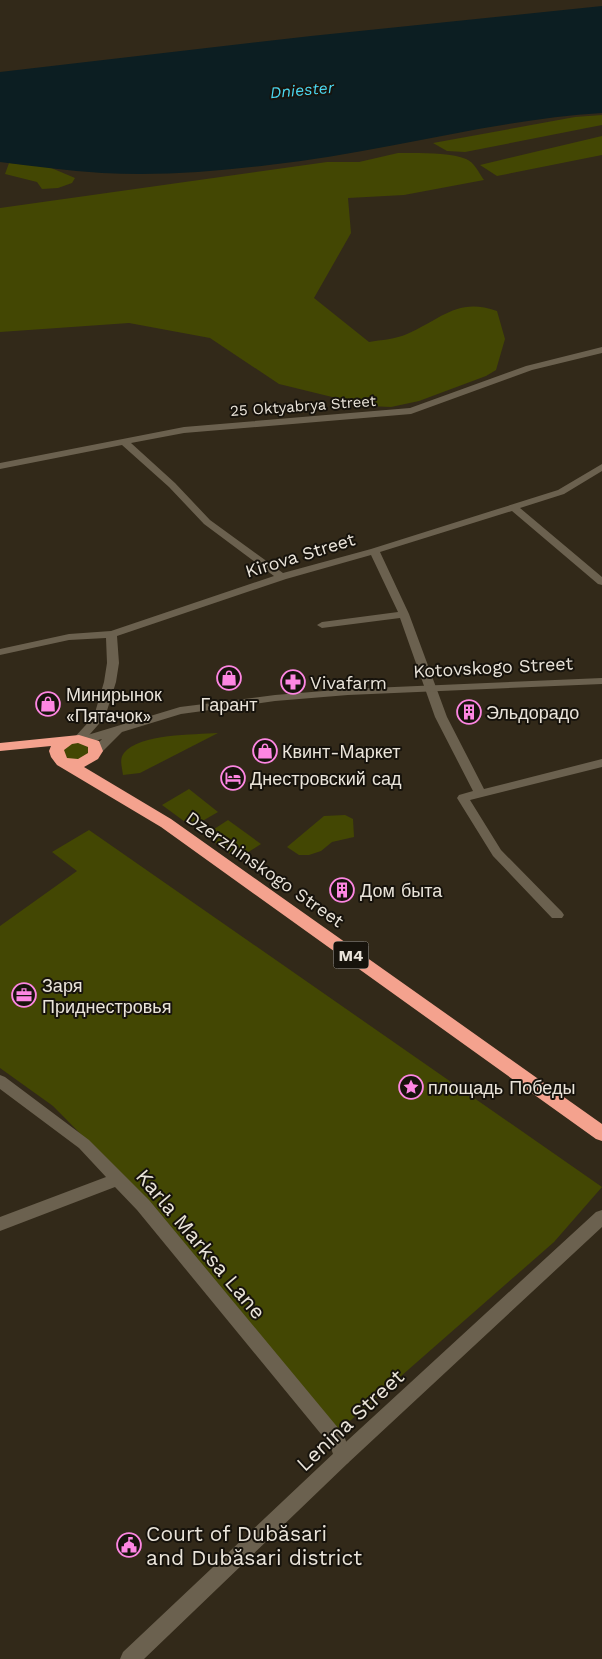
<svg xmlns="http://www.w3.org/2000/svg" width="602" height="1659" viewBox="0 0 602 1659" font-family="'Work Sans',sans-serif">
<rect width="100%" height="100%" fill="#322919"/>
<g fill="#434703">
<path d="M602 115V125L465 152 447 151 433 143 575 117Z"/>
<path d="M602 136V155L497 176 480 165Z"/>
<path d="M398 153C416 153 450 152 466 159 474 162 479 173 484 180L404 195 348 198 351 233 314 298 369 342C381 340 396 339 407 334 442 319 457 297 497 311L505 339 496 370 486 376 419 401 391 407 369 406 279 384 210 338 129 323 0 332V208L327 162H359Z"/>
<path d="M9 163 49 167 75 178 72 183 58 188 42 189 37 182 5 174Z"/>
<path d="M218 733 140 773 123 775C122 767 119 759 124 753 140 733 194 735 218 733Z"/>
<path d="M70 742H86L92 751 84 759 68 760 60 750Z"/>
<path d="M189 789 218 812 192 827 162 805Z"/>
<path d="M345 815 353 819 354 837 332 842 321 851 309 855H299L287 847 324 816Z"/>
<path d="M228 820 261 844 237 859 205 835Z"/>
<path d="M89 830 602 1187 554 1242 335 1434 153 1207 53 1106 0 1068V926L77 871 52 852Z"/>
</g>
<path fill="#0c1e22" d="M602 6V113C490 120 380 153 269 165 213 172 157 176 102 173 68 171 34 166 0 162V72L311 36Z"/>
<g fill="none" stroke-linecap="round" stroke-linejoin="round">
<g fill="#6b614f" fill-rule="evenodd">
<path d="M602 347V353L532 370 411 414 184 433 131 443 175 483 210 520 283 573 371 549 558 490 602 464V471L564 494 520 508 602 577V585L598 584 512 511 380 552 409 614 447 717 484 789 602 759V767L470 800 501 850 562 912 564 915 562 918H552L493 856 457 798 459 795 473 791 435 717 400 618 322 628 317 625 322 622 398 612 371 555 286 579 117 636 119 663 116 682 105 717 83 742H75L73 739 94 716 104 682 107 663 106 638 69 640 0 655V649L69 634 111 631 274 576 204 524 169 487 122 445 0 469V463L184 427 410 408 526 366Z"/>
<path d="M0 1075 5 1077 89 1140 149 1200 344 1435 351 1457 348 1463 342 1466 336 1463 330 1445 137 1210 115 1187 0 1231V1217L106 1177 79 1148 0 1089Z"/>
</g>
<g fill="#6b614f" fill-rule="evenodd">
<path d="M602 678V684L348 695 275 701 181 714 122 732 100 754 96 755 90 751 102 739 85 744 79 740 81 737 180 707 275 695 348 689Z"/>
<path d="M602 1210V1227L348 1463 144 1659H120L123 1652 336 1451 596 1212Z"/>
</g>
<path fill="#f4a28e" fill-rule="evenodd" d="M79 735 99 741 103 751 98 759 84 767 171 819 602 1124V1141L596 1139 161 827 57 765 51 757 49 751 51 746 0 751V743ZM78 743 88 747V753L78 759 67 758 64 750 72 744Z"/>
</g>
<defs>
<g id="shop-ring" transform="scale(1.25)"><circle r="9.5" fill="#17130c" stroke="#fd86e2" stroke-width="1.5"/><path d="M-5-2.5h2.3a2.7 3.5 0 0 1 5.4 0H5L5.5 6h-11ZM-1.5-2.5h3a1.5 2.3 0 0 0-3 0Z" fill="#fd86e2"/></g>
<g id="pharmacy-ring" transform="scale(1.25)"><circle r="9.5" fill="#17130c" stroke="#fd86e2" stroke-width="1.5"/><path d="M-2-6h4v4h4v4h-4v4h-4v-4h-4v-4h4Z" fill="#fd86e2"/></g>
<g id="building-ring" transform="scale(1.25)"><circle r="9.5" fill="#17130c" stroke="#fd86e2" stroke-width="1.5"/><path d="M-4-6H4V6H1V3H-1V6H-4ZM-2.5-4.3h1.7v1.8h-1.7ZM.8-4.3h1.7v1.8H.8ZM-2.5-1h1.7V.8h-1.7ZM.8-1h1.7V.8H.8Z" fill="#fd86e2"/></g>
<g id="hotel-ring" transform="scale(1.25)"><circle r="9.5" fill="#17130c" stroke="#fd86e2" stroke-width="1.5"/><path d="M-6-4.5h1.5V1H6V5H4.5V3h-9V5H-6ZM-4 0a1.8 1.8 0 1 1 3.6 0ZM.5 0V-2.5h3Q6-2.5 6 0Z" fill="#fd86e2"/></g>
<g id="office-ring" transform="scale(1.25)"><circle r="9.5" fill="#17130c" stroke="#fd86e2" stroke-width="1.5"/><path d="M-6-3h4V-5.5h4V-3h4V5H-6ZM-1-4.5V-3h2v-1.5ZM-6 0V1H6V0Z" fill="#fd86e2"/></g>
<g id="sight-ring" transform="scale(1.25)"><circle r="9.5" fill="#17130c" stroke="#fd86e2" stroke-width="1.5"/><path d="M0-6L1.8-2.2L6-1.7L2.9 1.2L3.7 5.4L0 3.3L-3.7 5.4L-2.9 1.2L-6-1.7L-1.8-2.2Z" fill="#fd86e2"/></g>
<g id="civic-ring" transform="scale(1.25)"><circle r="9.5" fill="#17130c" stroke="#fd86e2" stroke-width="1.5"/><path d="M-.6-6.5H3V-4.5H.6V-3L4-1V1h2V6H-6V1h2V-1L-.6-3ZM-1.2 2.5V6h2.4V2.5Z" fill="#fd86e2"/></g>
</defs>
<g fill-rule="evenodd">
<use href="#shop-ring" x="229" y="678"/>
<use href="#pharmacy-ring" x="293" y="682"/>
<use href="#shop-ring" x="48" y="704"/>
<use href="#building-ring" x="469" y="712"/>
<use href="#shop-ring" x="265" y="751"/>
<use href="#hotel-ring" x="233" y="778"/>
<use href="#building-ring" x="342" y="890"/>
<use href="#office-ring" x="24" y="995"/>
<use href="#sight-ring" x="411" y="1087"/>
<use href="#civic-ring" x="129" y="1545"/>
</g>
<g text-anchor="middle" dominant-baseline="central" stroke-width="4" stroke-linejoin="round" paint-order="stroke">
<g font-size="15" fill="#eae4da" stroke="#17130c">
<text transform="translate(303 406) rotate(-4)">25 Oktyabrya Street</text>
</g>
<g font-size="16" font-style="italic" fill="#4bd8f1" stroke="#17130c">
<text transform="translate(302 90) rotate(-5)">Dniester</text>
</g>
<rect fill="#17130c" stroke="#aba59c" stroke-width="1" x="333.5" y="941.5" width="35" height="27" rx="4"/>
<g font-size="16" font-weight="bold" fill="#eae4da">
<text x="351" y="955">M4</text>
</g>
<g font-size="18" fill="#eae4da" stroke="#17130c">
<text transform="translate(300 555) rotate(-17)">Kirova Street</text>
<text transform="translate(493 667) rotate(-3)">Kotovskogo Street</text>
<text transform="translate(265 869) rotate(35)">Dzerzhinskogo Street</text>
</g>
<g font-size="18" fill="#eae4da" stroke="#17130c" text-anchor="start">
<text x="310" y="682">Vivafarm</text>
<text x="66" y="694">Минирынок<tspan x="66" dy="21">«Пятачок»</tspan></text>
<text x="229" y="704" text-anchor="middle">Гарант</text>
<text x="486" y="712">Эльдорадо</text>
<text x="282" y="751">Квинт-Маркет</text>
<text x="250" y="778">Днестровский сад</text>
<text x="360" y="890">Дом быта</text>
<text x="42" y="985">Заря<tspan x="42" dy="21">Приднестровья</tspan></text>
<text x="428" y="1087">площадь Победы</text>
</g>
<g font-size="21" fill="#eae4da" stroke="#17130c">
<text transform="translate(201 1244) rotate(50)">Karla Marksa Lane</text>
<text transform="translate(350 1420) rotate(-43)">Lenina Street</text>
</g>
<g font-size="21" fill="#eae4da" stroke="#17130c" text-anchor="start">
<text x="146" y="1533">Court of Dubăsari<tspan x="146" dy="24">and Dubăsari district</tspan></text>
</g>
</g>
</svg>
